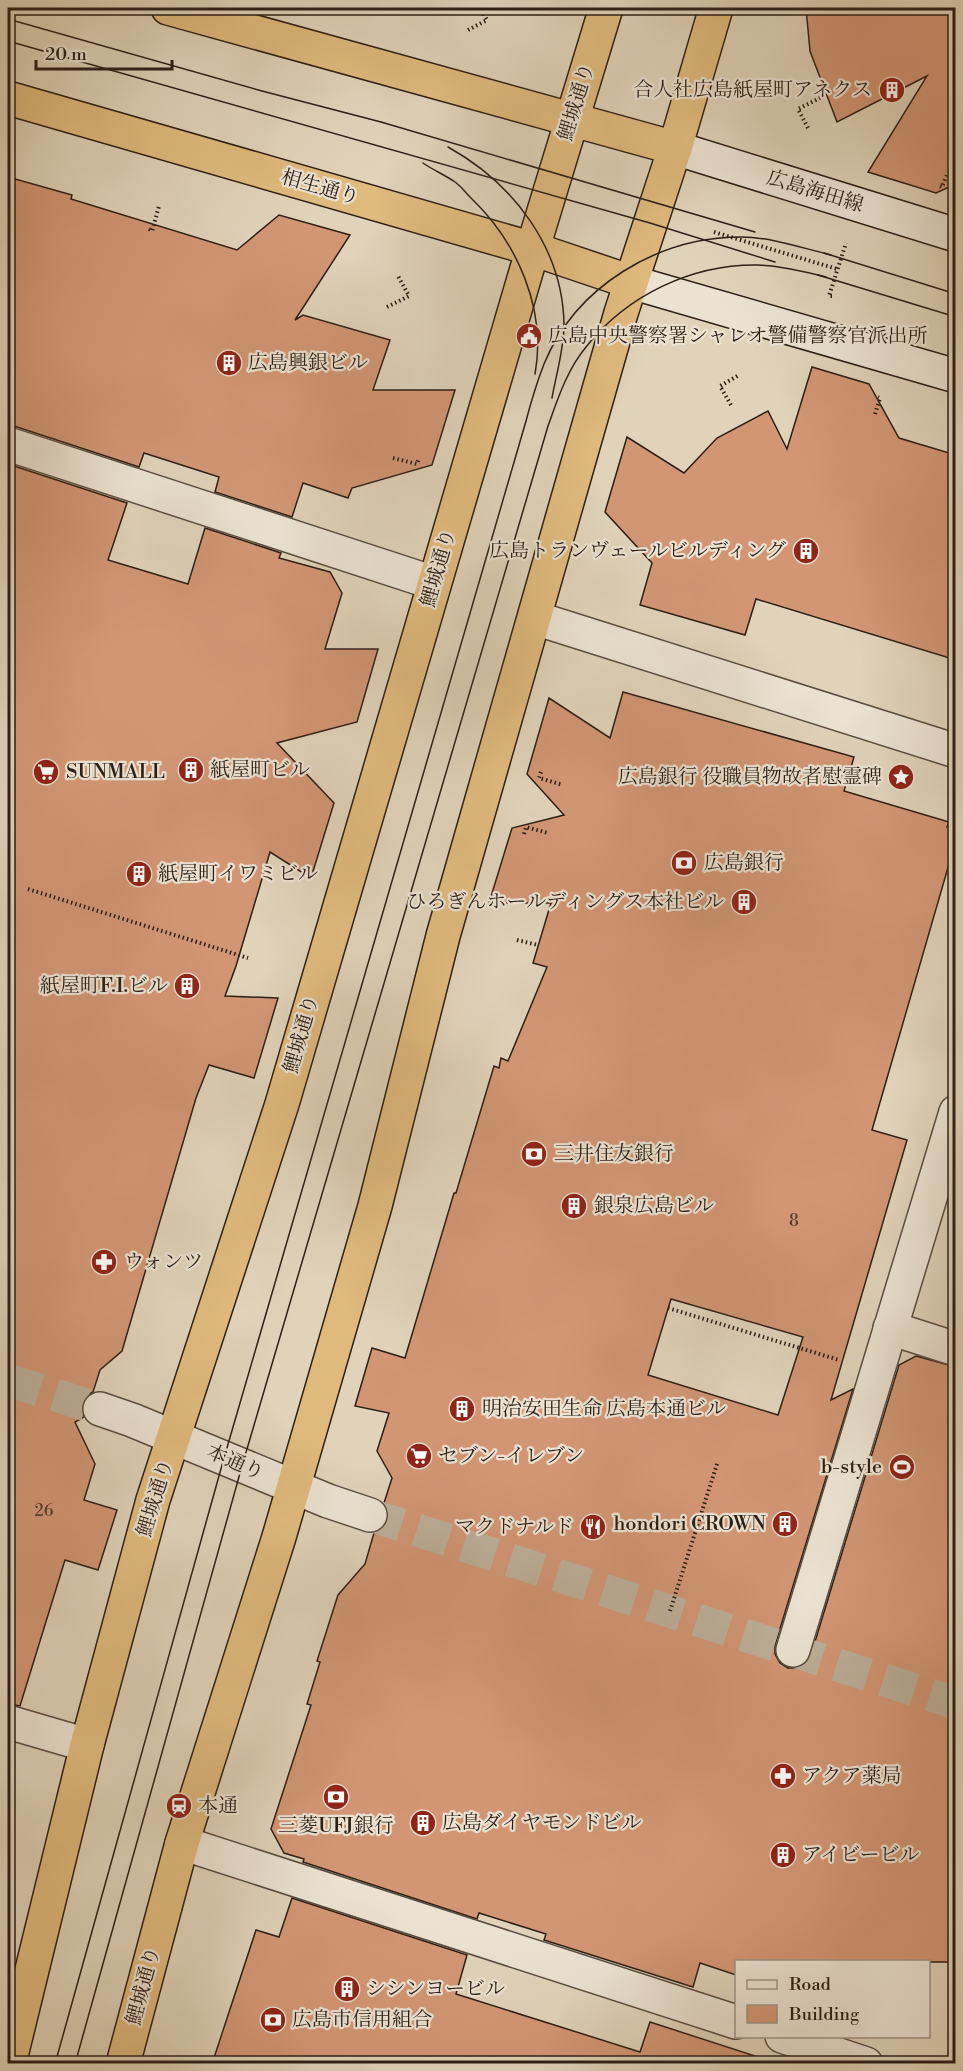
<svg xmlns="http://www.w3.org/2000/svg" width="963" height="2071" viewBox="0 0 963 2071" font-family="'Libre Bodoni','Noto Serif JP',serif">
<rect width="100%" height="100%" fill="#e0d3ba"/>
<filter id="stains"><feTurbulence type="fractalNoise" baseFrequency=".00333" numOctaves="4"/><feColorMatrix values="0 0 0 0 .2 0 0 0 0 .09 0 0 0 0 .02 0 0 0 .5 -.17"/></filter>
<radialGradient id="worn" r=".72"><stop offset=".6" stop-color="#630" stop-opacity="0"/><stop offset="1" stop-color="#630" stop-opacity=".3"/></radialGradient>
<g fill="#d29675" stroke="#2d1f16" stroke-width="1.5" fill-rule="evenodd">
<path d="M806 8H956V184L936 193 868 172 927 76 837 122 810 51Z"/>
<path d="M8 177 72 195 71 199 237 250 279 215 350 235 295 320 303 315 390 340 373 390H455L432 465 352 488 348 498 303 483 292 517 215 492 219 477 144 453 139 467 14 426H8Z"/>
<path d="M812 367 869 384 899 438 956 455V660L756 599 745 635 640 605 652 563 605 512 627 437 684 473 717 438 768 411 787 449Z"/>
<path d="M8 464 127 503 108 560 188 584 205 528 281 553 279 558 330 572 342 593 325 649H378L357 722 277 743 334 803 311 878 270 852 236 966 225 996 278 998 254 1078 209 1065 196 1098 122 1351 100 1370 93 1392 87 1395 82 1403V1412L84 1417 75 1422 95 1464 84 1500 117 1510 98 1570 65 1560 20 1706 8 1704Z"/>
<path d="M623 692 854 757 844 791 949 822 947 827 956 829V840L872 1130 907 1140 831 1400 853 1389 775 1645V1654L780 1663 788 1668H797L805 1664 811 1655 899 1365 916 1356 956 1367V1962H736V1975L700 1963 693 1987 544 1940 546 1934 479 1913 477 1919 303 1862 304 1859 284 1853 271 1829 311 1705 307 1704 320 1662 317 1661 338 1595 365 1564 374 1533 383 1529 388 1520V1511L384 1503 392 1478 377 1451 389 1413 355 1406 372 1348 405 1358 454 1193H456L494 1066 499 1068 501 1058 508 1061 547 967 533 963 551 903H489L512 828 564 815 527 774 549 698 610 738ZM671 1299 803 1337 778 1415 648 1375Z"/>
<path d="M292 1898 467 1955 456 1994 640 2052 650 2022 755 2056 754 2064H212L256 1930 279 1937Z"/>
</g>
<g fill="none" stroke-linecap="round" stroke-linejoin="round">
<g stroke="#bcaf99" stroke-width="33" stroke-dasharray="33 16" stroke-linecap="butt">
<path d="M8 1380 100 1409"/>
<path d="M370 1515 956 1703"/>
</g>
<g stroke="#5a4c3f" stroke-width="36">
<path id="pedestrian" d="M100 1409 132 1420 328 1501 370 1515"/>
</g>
<g stroke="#5a4c3f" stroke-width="36">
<g id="minor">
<path d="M8 444 434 583"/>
<path d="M535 618 956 751"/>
<path d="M890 1328 956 1349"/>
<path d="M793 1650 956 1112"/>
<path d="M8 1722 87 1745"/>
<path d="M182 1843 736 2022"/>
<path d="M782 2036 866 2064"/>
</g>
</g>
<g stroke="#2d1f16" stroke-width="36">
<g id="secondary">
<path d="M675 148 956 235"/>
<path d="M631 282 956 376"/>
</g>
</g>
<g stroke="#2d1f16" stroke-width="36">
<g id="trunk">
<path d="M168 8 675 148"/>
<path d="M8 98 533 249 631 282"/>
<path d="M9 2064 87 1745 153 1500 282 1104 538 231 606 8"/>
<path d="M123 2064 182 1843 279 1537 375 1206 443 936 621 313 675 148 716 8"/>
</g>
</g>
<g stroke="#2d1f16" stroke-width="4" stroke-dasharray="1.5 3" stroke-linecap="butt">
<path d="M468 30 487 20 480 8"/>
<path d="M808 128 798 109 820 98"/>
<path d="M940 186 942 187 948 172"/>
<path d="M149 229 152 231 159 206"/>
<path d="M714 232 837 269"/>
<path d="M949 275 956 284"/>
<path d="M832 296H829L846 243"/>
<path d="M387 307 409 296 398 276"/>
<path d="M731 405 720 386 739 375"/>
<path d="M875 414 880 398 878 397"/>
<path d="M393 458 417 464 419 458"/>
<path d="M541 772 539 778 563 785"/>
<path d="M524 834 526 827 548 833"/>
<path d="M950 859 956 860"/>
<path d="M28 889 248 958"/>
<path d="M517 940 538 945"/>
<path d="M668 1308 839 1360"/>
<path d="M670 1611 718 1461"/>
</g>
<use href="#pedestrian" stroke="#ebe2d2" stroke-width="33"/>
<use href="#minor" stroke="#ebe2d2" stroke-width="33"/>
<use href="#secondary" stroke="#ebe2d2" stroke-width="33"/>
<use href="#trunk" stroke="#e0ba7d" stroke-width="33"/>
<g stroke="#2d1f16" stroke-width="1.5">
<path d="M8 19 262 91 381 122 755 232"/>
<path d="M8 41 650 223 775 262"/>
<path d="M448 147C513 183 563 248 564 325 564 349 556 375 552 398"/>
<path d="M423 163C433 170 445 175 455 182 461 186 466 193 471 198 517 242 547 309 535 374"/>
<path d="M824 253 956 294"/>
<path d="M818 275 956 317"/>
<path d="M55 2064 224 1458 526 421C531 402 537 382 544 364 576 286 658 237 741 237 771 237 802 248 831 255"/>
<path d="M75 2064 242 1466 548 426C558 398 567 370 586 347 627 295 692 264 758 265 782 266 803 271 826 277"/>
</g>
</g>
<defs>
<g id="building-disc" transform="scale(1.35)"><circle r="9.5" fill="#8f2418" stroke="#ebe2d2"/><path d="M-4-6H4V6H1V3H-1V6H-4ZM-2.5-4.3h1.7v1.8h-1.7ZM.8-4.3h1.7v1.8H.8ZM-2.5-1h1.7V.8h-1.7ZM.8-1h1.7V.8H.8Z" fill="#fff"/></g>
<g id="civic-disc" transform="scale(1.35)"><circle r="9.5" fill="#8f2418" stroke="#ebe2d2"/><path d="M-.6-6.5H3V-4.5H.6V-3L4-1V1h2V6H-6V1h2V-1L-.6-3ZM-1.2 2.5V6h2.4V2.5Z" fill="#fff"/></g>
<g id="supermarket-disc" transform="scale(1.35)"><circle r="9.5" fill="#8f2418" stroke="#ebe2d2"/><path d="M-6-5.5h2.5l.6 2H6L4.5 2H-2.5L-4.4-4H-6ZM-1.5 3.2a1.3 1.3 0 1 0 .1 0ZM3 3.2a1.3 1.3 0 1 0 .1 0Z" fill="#fff"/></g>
<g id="sight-disc" transform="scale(1.35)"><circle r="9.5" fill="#8f2418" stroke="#ebe2d2"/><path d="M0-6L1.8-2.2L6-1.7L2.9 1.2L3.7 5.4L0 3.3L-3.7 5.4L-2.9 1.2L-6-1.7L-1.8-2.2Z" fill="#fff"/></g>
<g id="bank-disc" transform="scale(1.35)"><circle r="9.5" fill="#8f2418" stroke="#ebe2d2"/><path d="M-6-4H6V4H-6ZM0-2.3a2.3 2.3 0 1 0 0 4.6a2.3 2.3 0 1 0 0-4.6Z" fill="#fff"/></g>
<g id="pharmacy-disc" transform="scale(1.35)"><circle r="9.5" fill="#8f2418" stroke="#ebe2d2"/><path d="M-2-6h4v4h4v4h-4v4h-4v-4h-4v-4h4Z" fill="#fff"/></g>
<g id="stadium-disc" transform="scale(1.35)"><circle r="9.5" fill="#8f2418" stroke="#ebe2d2"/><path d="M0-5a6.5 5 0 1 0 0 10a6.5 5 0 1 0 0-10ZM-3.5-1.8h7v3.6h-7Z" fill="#fff"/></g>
<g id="restaurant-disc" transform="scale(1.35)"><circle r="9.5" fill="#8f2418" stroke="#ebe2d2"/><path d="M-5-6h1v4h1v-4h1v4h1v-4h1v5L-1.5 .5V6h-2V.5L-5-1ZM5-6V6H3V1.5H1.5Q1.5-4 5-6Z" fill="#fff"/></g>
<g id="station-disc" transform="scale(1.35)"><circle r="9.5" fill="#8f2418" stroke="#ebe2d2"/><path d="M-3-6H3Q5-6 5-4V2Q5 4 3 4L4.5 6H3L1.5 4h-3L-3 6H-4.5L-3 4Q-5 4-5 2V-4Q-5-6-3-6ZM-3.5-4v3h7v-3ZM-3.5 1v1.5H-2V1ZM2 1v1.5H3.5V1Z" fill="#fff"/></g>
</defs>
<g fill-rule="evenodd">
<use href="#building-disc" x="892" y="90"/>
<use href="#civic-disc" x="529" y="336"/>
<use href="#building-disc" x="229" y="363"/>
<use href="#building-disc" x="806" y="551"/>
<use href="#building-disc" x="191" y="770"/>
<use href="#supermarket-disc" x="46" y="772"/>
<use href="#sight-disc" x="901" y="777"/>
<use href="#bank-disc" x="684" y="863"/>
<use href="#building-disc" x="139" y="874"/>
<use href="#building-disc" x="744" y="902"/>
<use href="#building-disc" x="187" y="986"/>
<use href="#bank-disc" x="534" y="1154"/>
<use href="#building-disc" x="574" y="1206"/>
<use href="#pharmacy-disc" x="104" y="1262"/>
<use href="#building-disc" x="462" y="1409"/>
<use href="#supermarket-disc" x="419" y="1456"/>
<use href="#stadium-disc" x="902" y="1467"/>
<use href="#building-disc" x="785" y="1524"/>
<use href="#restaurant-disc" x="593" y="1527"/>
<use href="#pharmacy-disc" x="783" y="1776"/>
<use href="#bank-disc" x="336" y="1797"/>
<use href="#station-disc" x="179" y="1806"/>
<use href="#building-disc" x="423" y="1823"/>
<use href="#building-disc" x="783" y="1855"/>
<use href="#building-disc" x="347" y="1989"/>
<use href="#bank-disc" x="273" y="2020"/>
</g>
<g text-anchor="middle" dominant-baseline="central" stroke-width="4.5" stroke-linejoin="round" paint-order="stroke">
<g font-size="16" fill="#563d2e">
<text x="794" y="1221">8</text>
<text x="44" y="1511">26</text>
</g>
<g font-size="20" fill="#2d1f16" stroke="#ebe2d2" text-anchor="start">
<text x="872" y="90" text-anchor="end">合人社広島紙屋町アネクス</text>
<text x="548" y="336">広島中央警察署シャレオ警備警察官派出所</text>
<text x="248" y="363">広島興銀ビル</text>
<text x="786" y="551" text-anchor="end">広島トランヴェールビルディング</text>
<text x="210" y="770">紙屋町ビル</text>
<text x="66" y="772">SUNMALL</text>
<text x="882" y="777" text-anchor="end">広島銀行 役職員物故者慰霊碑</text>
<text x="704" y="863">広島銀行</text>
<text x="158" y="874">紙屋町イワミビル</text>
<text x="724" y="902" text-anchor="end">ひろぎんホールディングス本社ビル</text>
<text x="168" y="986" text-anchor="end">紙屋町F.I.ビル</text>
<text x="554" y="1154">三井住友銀行</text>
<text x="594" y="1206">銀泉広島ビル</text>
<text x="124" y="1262">ウォンツ</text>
<text x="482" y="1409">明治安田生命 広島本通ビル</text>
<text x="438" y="1456">セブン-イレブン</text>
<text x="882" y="1467" text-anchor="end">b-style</text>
<text x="766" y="1524" text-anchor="end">hondori CROWN</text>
<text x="574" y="1527" text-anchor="end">マクドナルド</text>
<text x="802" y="1776">アクア薬局</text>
<text x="198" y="1806">本通</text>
<text x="442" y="1823">広島ダイヤモンドビル</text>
<text x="336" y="1826" text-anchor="middle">三菱UFJ銀行</text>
<text x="802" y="1855">アイビービル</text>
<text x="366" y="1989">シシンヨービル</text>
<text x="292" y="2020">広島市信用組合</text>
</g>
<g font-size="20" fill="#2d1f16" stroke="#ebe2d2">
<text transform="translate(577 102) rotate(-73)">鯉城通り</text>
<text transform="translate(320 188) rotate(16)">相生通り</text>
<text transform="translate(815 192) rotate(17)">広島海田線</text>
<text transform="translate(439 568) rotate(-74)">鯉城通り</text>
<text transform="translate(302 1034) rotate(-74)">鯉城通り</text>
<text transform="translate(235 1463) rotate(23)">本通り</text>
<text transform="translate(156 1498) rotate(-73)">鯉城通り</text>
<text transform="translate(144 1986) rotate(-75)">鯉城通り</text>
</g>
</g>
<rect width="963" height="2071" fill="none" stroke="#e0d3ba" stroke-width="30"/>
<rect x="9" y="9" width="945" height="2053" fill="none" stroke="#2d1f16" stroke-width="3"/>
<rect x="15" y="15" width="933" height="2041" fill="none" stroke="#2d1f16" stroke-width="1.5"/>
<rect x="735" y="1960" width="195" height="78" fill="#ebe2d2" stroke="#9f9487" stroke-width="1.5"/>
<rect x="747" y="1980" width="30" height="9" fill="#ebe2d2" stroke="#9f9487" stroke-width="1.5"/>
<text x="789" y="1990" font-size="18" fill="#2d1f16">Road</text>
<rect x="747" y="2005" width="30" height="18" fill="#d29675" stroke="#9f9487" stroke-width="1.5"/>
<text x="789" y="2020" font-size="18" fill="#2d1f16">Building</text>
<path d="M36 60v9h136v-9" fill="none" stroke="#2d1f16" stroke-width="3"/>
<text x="45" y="60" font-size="18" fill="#2d1f16" stroke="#ebe2d2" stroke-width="4.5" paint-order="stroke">20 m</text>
<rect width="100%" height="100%" filter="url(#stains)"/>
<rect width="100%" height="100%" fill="url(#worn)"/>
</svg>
